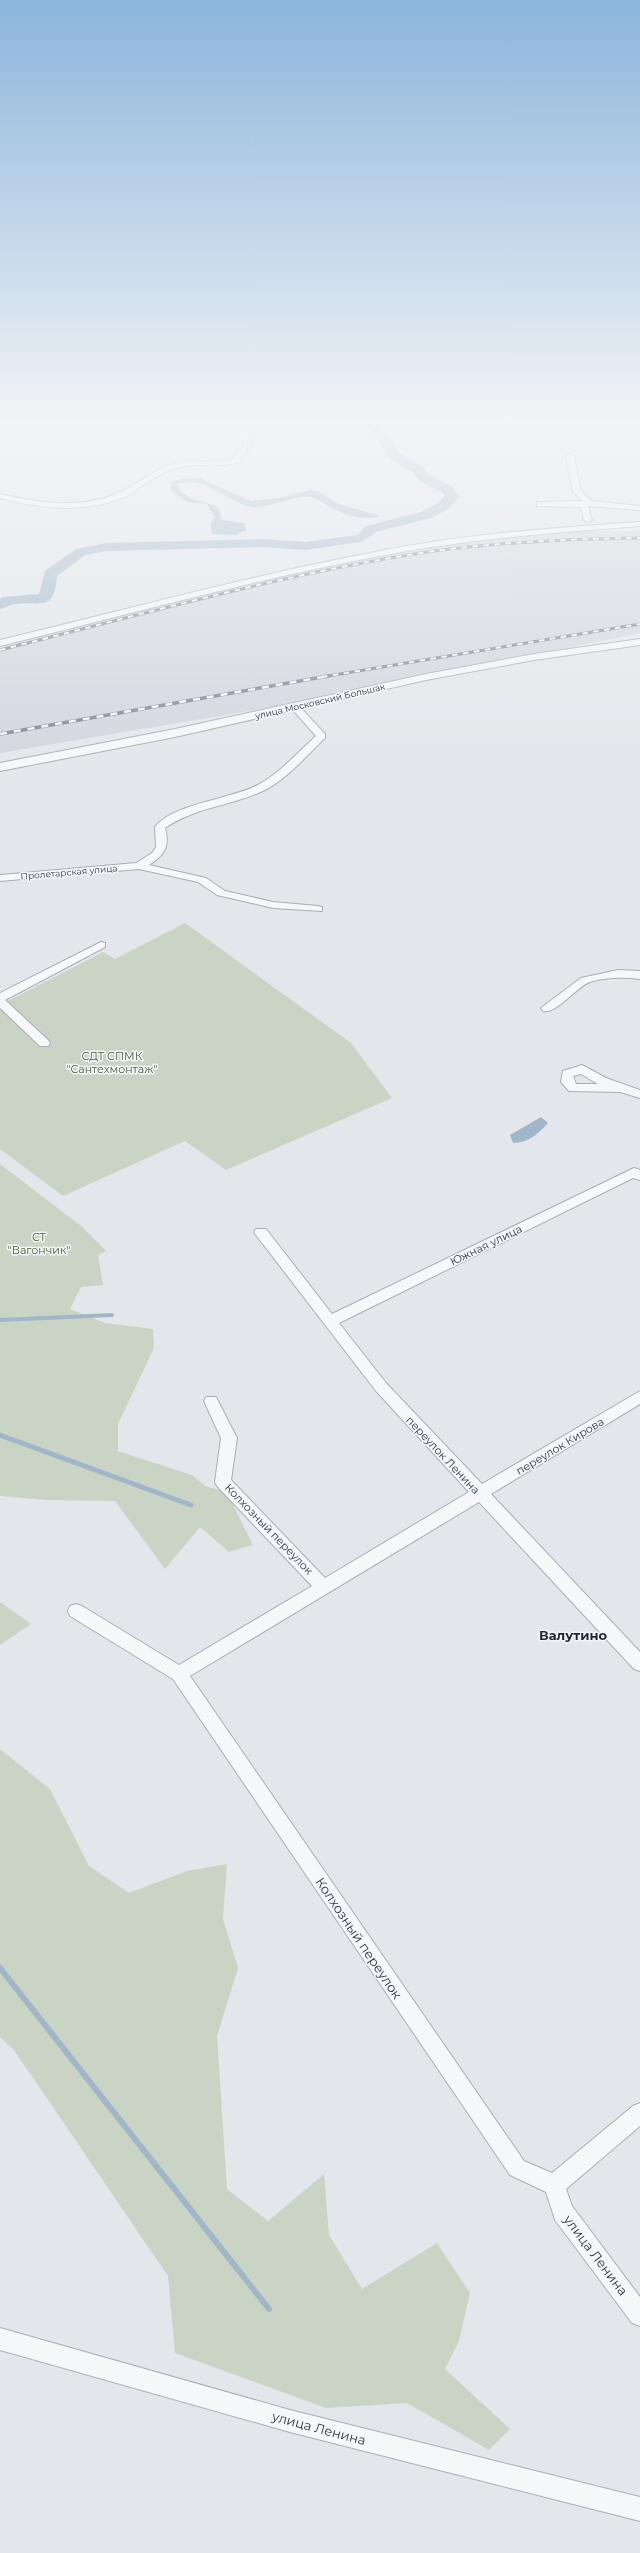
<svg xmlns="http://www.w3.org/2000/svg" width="640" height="2553" viewBox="0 0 640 2553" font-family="Montserrat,sans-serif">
<rect width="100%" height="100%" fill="#e3e7eb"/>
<path fill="#d2d6dd" d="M553 531H640V633L278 706 0 753V641L331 561 451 541Z"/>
<g fill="#cad4c5">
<path d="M185 923 351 1043 392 1098 226 1170 185 1141 63 1196 0 1149V1005L103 952 115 959Z"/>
<path d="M0 1164 81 1226 106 1251 98 1255 103 1285 81 1287 70 1309 105 1323 153 1329 154 1348 118 1424V1451L192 1475 207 1487 226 1491 253 1545 229 1552 200 1527 165 1569 115 1501 47 1500 0 1496Z"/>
<path d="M0 1602 31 1624 0 1645Z"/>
<path d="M0 1749 50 1789 89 1866 129 1893 187 1871 227 1864 223 1919 238 1968 217 2036 227 2189 268 2221 324 2174 329 2235 362 2289 437 2243 470 2293 459 2341 445 2369 510 2429 489 2450 407 2403 326 2408 175 2353 168 2276 14 2050 0 2037Z"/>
</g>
<g fill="#a0b7c9">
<path d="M199 478 251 501 279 498 310 490 320 492 336 503 380 516C364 522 344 514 330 507 325 505 319 500 314 498 294 492 270 512 247 506 222 498 206 476 177 484 182 501 204 500 218 507L222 520 243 523 247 530 235 535 212 534 211 523 215 518 207 504 188 502 172 492 170 483 180 479Z"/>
<path d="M541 1117 548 1123C538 1134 528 1143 513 1143L510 1135Z"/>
</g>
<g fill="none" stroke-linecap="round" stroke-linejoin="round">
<path stroke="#a0b7c9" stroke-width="4" d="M0 1320 112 1315"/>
<path stroke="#a0b7c9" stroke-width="5" d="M0 1435 191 1505"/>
<path stroke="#a0b7c9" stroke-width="6" d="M0 1968 269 2309"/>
<path fill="#a0b7c9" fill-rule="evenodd" d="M367 424H379L399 453 423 467 429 475 453 487 459 497 448 509 431 518 376 532 361 542 305 550 261 547 106 551 85 555 57 576C54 614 41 600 14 604 9 605 5 608 0 609V599L3 597 39 594 45 571 76 549 106 543 261 539 305 542 357 535 366 526 421 512 438 503 445 496 443 493 419 481 413 473 390 459Z"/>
<g stroke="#a8aeb5" stroke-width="2">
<g id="minor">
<path d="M246 424H254L249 448 240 462C219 469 197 462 176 468 157 473 143 487 126 496 87 514 40 509 0 498V494C38 503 83 510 120 492 139 484 153 469 174 464 193 458 215 465 234 458L242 448Z"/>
<path d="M570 454 574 456 581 491 592 501 640 506V510L588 506 592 520 588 522 584 520 581 507 537 506V502H540L583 501 573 492 566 456Z"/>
<path d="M640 522V526C553 533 465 539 380 556 252 580 126 615 0 646V640C126 610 252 575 380 551 465 534 553 528 640 522Z"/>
<path d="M292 705H298L325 734V738C307 755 288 778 265 790 232 806 195 807 165 828 170 846 165 855 149 865L206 878 225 891 273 902 318 906 322 907V911L273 908 217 895 198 882 139 869 0 881V875L136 863 152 853 156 847 155 827C172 804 231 799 258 785 280 773 298 752 316 736L292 709Z"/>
<path d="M101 942 105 943V947L5 1000 48 1040 50 1043 48 1046H40L0 1008V993Z"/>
<path d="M618 970 640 971V979C623 977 607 977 590 982 576 987 557 1014 543 1011L541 1008 581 978Z"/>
<path d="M582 1065 606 1078 640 1090V1098L620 1092 569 1091 561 1082 563 1071ZM581 1074 598 1084H576L573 1076Z"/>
<path d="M634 1168 640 1170V1180L633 1178 339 1323 386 1383 482 1484 640 1391V1404L491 1494 640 1652V1671L634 1669 479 1502 190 1676 524 2161 552 2173 633 2106 640 2103V2126L566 2189 572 2206 640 2297V2326L632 2323 555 2220 546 2192 510 2175 173 1679 70 1616 68 1611 70 1606 76 1604 82 1606 179 1665 312 1586 217 1486 215 1482 221 1438 204 1401 206 1397H216L237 1438 231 1480 325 1578 469 1492 376 1391 256 1235 254 1232 256 1229H266L332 1314Z"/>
<path d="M0 2328 290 2410 640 2497V2521L290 2432 0 2350Z"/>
</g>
</g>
<g stroke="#a8aeb5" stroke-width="2">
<path id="tertiary" d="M640 639V645L534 660 426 680 175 737 0 771V763L175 729 426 674 534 654Z"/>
</g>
<use href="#minor" fill="#f6f7f9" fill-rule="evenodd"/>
<use href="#tertiary" fill="#f6f7f9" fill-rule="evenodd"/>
<g stroke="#7d8894" stroke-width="3">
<g id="rail-far1">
<path d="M0 650C140 615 279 575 421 553 494 542 567 539 640 538"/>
<path d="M322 677 640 624"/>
</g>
</g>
<g stroke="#7d8894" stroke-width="3.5">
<path id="rail" d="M0 734 328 676"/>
</g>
<use href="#rail-far1" stroke="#f3f6f8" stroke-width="2" stroke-dasharray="5.5" stroke-linecap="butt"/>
<use href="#rail" stroke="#f3f6f8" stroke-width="2.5" stroke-dasharray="7" stroke-linecap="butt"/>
</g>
<linearGradient id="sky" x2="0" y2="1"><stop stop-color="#8bb5dc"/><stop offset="0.54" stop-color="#f2f4f6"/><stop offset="1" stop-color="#f2f4f6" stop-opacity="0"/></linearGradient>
<rect width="640" height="781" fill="url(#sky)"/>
<g text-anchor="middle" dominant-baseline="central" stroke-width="3" stroke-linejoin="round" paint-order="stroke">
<g font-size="9" fill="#2c3643" stroke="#f3f6f8">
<text transform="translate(320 701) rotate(-13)">улица Московский Большак</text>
<text transform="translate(69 872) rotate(-5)">Пролетарская улица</text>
</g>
<g font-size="11" fill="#435e39" stroke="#f3f6f8">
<text x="112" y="1056">СДТ СПМК<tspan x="112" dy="13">"Сантехмонтаж"</tspan></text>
<text x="39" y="1237">СТ<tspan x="39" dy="13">"Вагончик"</tspan></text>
</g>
<g font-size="11" fill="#2c3643" stroke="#f3f6f8">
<text transform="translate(486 1245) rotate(-26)">Южная улица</text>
<text transform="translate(560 1446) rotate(-31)">переулок Кирова</text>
<text transform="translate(443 1455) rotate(47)">переулок Ленина</text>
<text transform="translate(269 1529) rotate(46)">Колхозный переулок</text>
</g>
<g font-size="13" font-weight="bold" fill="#1e2734" stroke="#f3f6f8">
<text x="573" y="1635">Валутино</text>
</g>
<g font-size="13" fill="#2c3643" stroke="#f3f6f8">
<text transform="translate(359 1938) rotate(56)">Колхозный переулок</text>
<text transform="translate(596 2255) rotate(53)">улица Ленина</text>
<text transform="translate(319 2428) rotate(15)">улица Ленина</text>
</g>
</g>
</svg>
